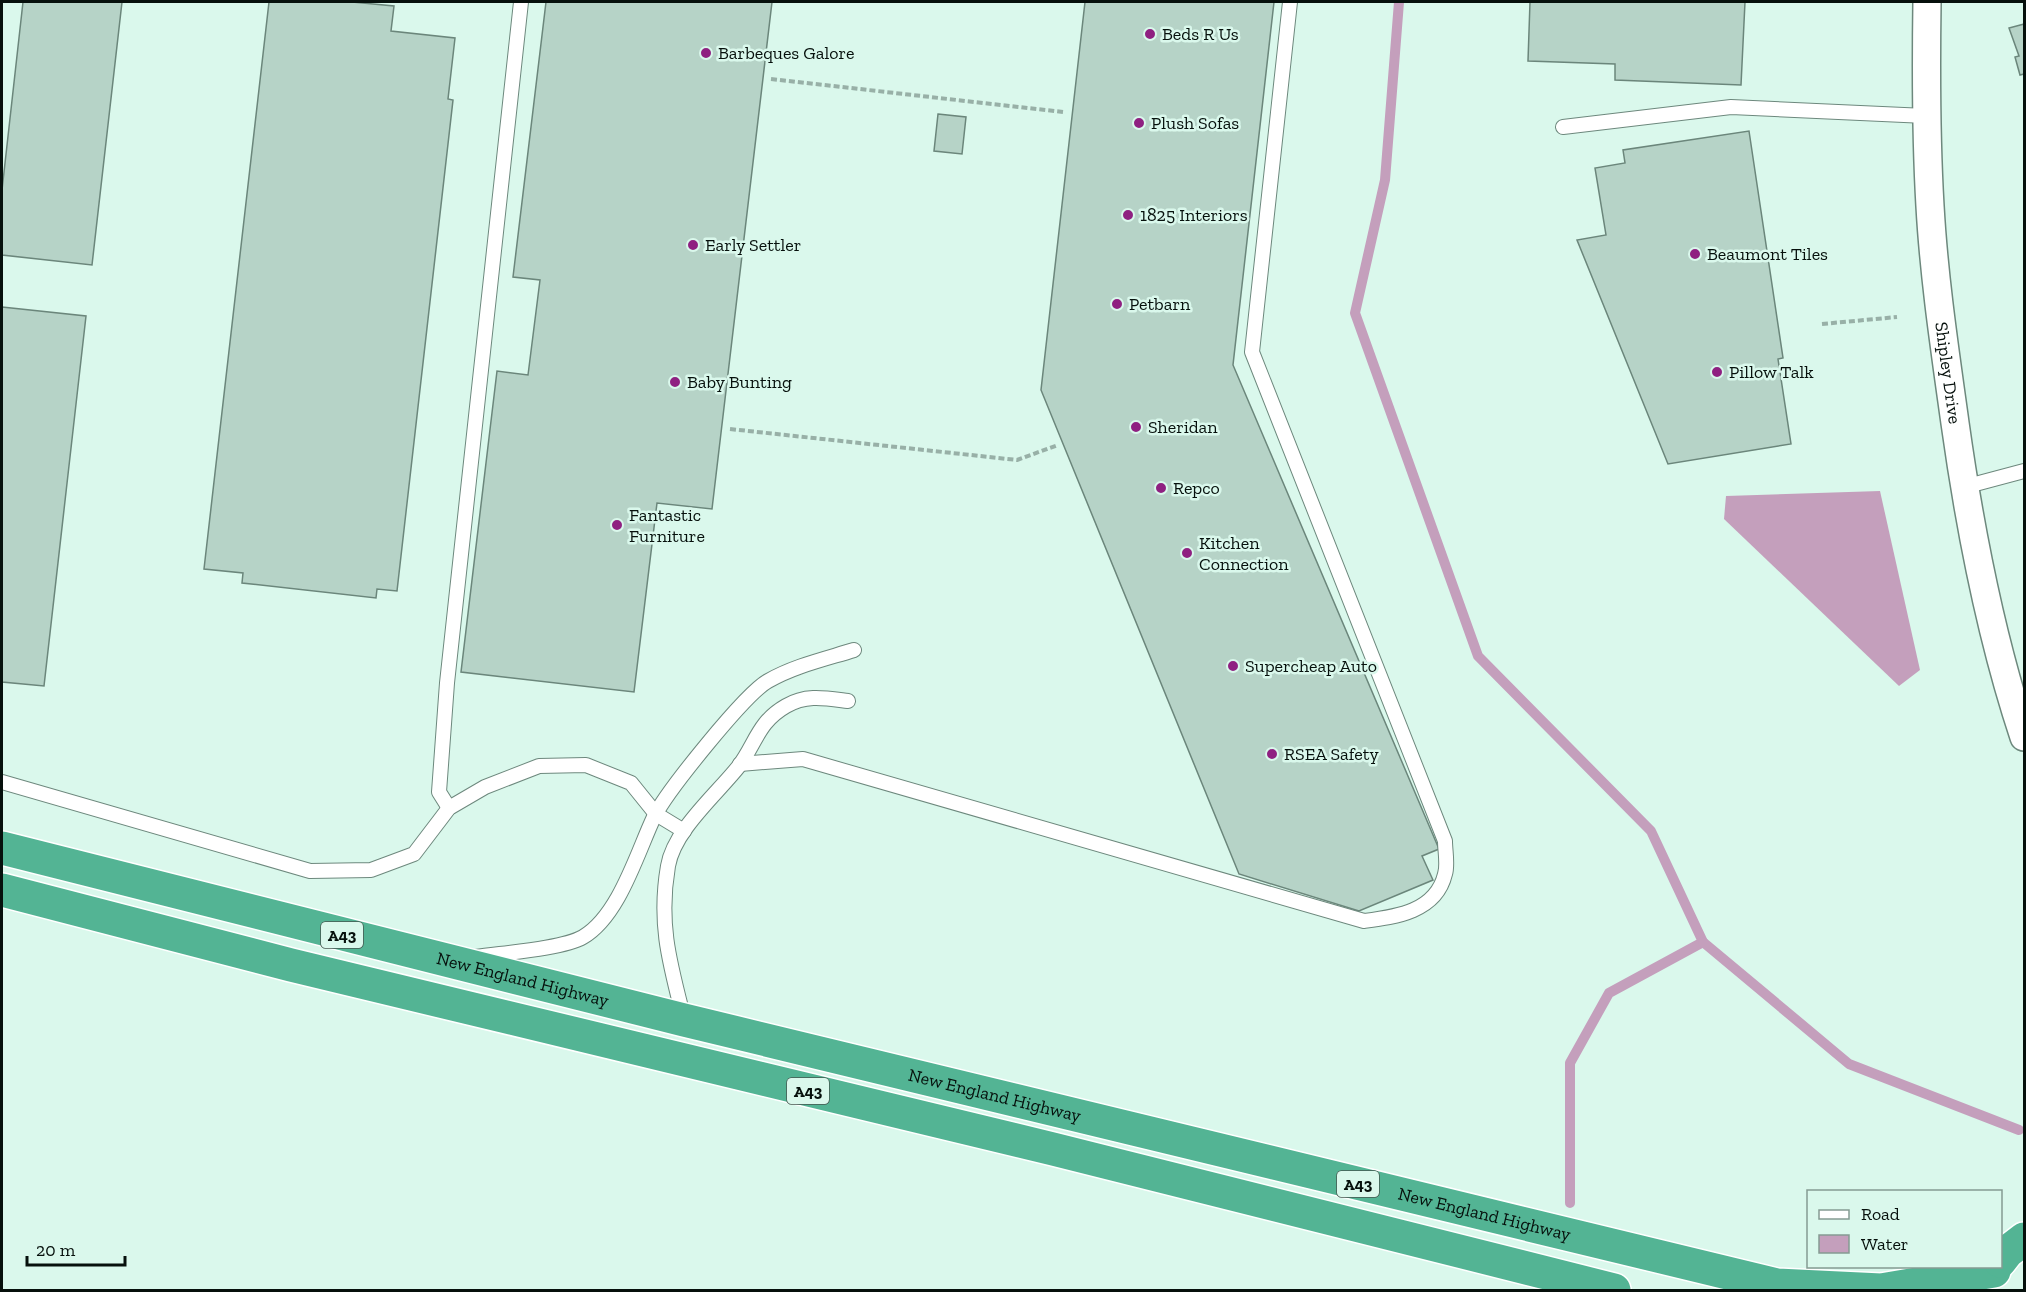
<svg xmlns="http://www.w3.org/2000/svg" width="2026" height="1292" viewBox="0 0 2026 1292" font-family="'Zilla Slab',serif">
<rect width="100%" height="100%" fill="#daf8ec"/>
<path fill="#c49fbc" d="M1880 491 1920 670 1899 686 1724 519 1726 496Z"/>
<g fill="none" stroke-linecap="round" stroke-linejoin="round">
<g stroke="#c49fbc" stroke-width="10">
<path d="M1399 2 1385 180 1355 313 1478 656 1651 831 1703 942 1609 993 1570 1063V1203"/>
<path d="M1703 942 1849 1064 2019 1130"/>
</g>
</g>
<g fill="#b6d3c7" stroke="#6b867b" stroke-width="1.5">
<path d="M23 2H122L92 265 2 255V190Z"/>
<path d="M269 2H352L394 6 391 31 455 38 448 99 453 100 397 591 377 589 376 598 242 583 243 573 204 569Z"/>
<path d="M546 2H772L712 509 657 503 634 692 461 672 497 371 528 375 540 280 513 277Z"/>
<path d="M1085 2H1274L1233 365 1439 849 1422 856 1433 880 1359 911 1239 874 1041 390Z"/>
<path d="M1530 2H1745L1741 85 1615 80V64L1528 61Z"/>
<path d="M2024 24V78V74L2020 75 2015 57 2019 56 2009 28Z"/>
<path d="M938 114 966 117 962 154 934 151Z"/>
<path d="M1749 131 1783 358 1778 359 1791 444 1668 464 1577 240 1606 235 1595 168 1625 163 1623 150Z"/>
<path d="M2 307 86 316 44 686 2 682Z"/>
</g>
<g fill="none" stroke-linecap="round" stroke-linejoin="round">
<g stroke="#6d887d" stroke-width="16">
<g id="lane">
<path d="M1563 127 1731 107 1926 116"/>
<path d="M1964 487 2024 471"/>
<path d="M740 764 803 759 1364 921C1395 917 1436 912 1445 874 1448 865 1445 851 1445 841L1252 352 1290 2"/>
<path d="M2 782 310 871 371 870 414 854 449 808 485 787 539 766 586 765 631 783 656 814 684 831"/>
<path d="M449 808 439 792 447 683 521 2"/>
<path d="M476 957C502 953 562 949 583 937 619 916 637 853 654 817 667 791 745 694 768 681 794 666 825 659 854 650"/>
<path d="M684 1019C670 964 658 924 668 866 674 830 717 794 739 766 756 743 758 722 786 706 806 694 825 698 848 701"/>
</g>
</g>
<g stroke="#6d887d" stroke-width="30">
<g id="street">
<path id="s1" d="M1927 2C1926 70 1926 138 1930 206 1934 278 1945 351 1955 423 1970 530 1990 635 2024 737"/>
</g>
</g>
<g stroke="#fff" stroke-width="36">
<g id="highway">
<path id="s2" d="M2 848 684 1020 1777 1285 1881 1290 1994 1271"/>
<path d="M2 890 291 965 1053 1149 1614 1290"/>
<path d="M2000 1261 2007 1252 2024 1239"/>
</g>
</g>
<g stroke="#98b0a7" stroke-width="4" stroke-dasharray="6 3" stroke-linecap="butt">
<path d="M771 79 1063 112"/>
<path d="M1822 324 1897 317"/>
<path d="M730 429 1017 460 1058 445"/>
</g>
<use href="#lane" stroke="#fff" stroke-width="14"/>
<use href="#street" stroke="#fff" stroke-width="27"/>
<use href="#highway" stroke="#53b494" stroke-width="33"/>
</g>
<g fill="#8f2081" stroke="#daf8ec" stroke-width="2">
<circle cx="1150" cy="34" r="6"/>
<circle cx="706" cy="53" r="6"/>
<circle cx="1139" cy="123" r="6"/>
<circle cx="1128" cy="215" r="6"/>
<circle cx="693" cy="245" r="6"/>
<circle cx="1695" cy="254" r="6"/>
<circle cx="1117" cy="304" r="6"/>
<circle cx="1717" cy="372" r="6"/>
<circle cx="675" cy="382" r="6"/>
<circle cx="1136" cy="427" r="6"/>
<circle cx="1161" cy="488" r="6"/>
<circle cx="617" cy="525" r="6"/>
<circle cx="1187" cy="553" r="6"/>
<circle cx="1233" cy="666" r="6"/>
<circle cx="1272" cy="754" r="6"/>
</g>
<g text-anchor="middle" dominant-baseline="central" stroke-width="5" stroke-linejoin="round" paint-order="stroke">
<g fill="#daf8ec" stroke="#46564f" stroke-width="1.5">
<rect x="321" y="922" width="42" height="26" rx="4.5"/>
<rect x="787" y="1078" width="42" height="26" rx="4.5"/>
<rect x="1337" y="1171" width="42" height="26" rx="4.5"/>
</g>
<g font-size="16" font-weight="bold" fill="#06100c">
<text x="342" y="935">A43</text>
<text x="808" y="1091">A43</text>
<text x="1358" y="1184">A43</text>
</g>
<g font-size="18" fill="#06100c" stroke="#daf8ec" text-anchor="start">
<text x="1162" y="34">Beds R Us</text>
<text x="718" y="53">Barbeques Galore</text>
<text x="1151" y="123">Plush Sofas</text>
<text x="1140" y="215">1825 Interiors</text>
<text x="705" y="245">Early Settler</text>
<text x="1707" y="254">Beaumont Tiles</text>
<text x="1129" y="304">Petbarn</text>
<text x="1729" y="372">Pillow Talk</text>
<text x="687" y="382">Baby Bunting</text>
<text x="1148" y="427">Sheridan</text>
<text x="1173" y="488">Repco</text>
<text x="629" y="515">Fantastic<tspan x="629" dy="21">Furniture</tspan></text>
<text x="1199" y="543">Kitchen<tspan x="1199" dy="21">Connection</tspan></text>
<text x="1245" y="666">Supercheap Auto</text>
<text x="1284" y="754">RSEA Safety</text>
</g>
<g font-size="18" fill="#06100c" stroke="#daf8ec">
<text stroke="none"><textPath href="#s1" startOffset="372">Shipley Drive</textPath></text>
<text stroke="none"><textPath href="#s2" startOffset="537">New England Highway</textPath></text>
<text stroke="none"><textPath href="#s2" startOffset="1023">New England Highway</textPath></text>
<text stroke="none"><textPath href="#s2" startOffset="1527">New England Highway</textPath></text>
</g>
</g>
<rect width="2026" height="1292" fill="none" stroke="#06100c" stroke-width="6"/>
<rect x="1807" y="1190" width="195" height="78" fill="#daf8ec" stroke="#859b92" stroke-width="1.5"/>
<rect x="1819" y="1210" width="30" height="9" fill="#ffffff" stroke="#859b92" stroke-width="1.5"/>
<text x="1861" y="1220" font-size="18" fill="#06100c">Road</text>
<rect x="1819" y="1235" width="30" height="18" fill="#c49fbc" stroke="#859b92" stroke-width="1.5"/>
<text x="1861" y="1250" font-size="18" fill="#06100c">Water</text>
<path d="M27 1256v9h98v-9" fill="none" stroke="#06100c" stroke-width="3"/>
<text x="36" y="1256" font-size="18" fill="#06100c" stroke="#daf8ec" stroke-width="4.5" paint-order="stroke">20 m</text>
</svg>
